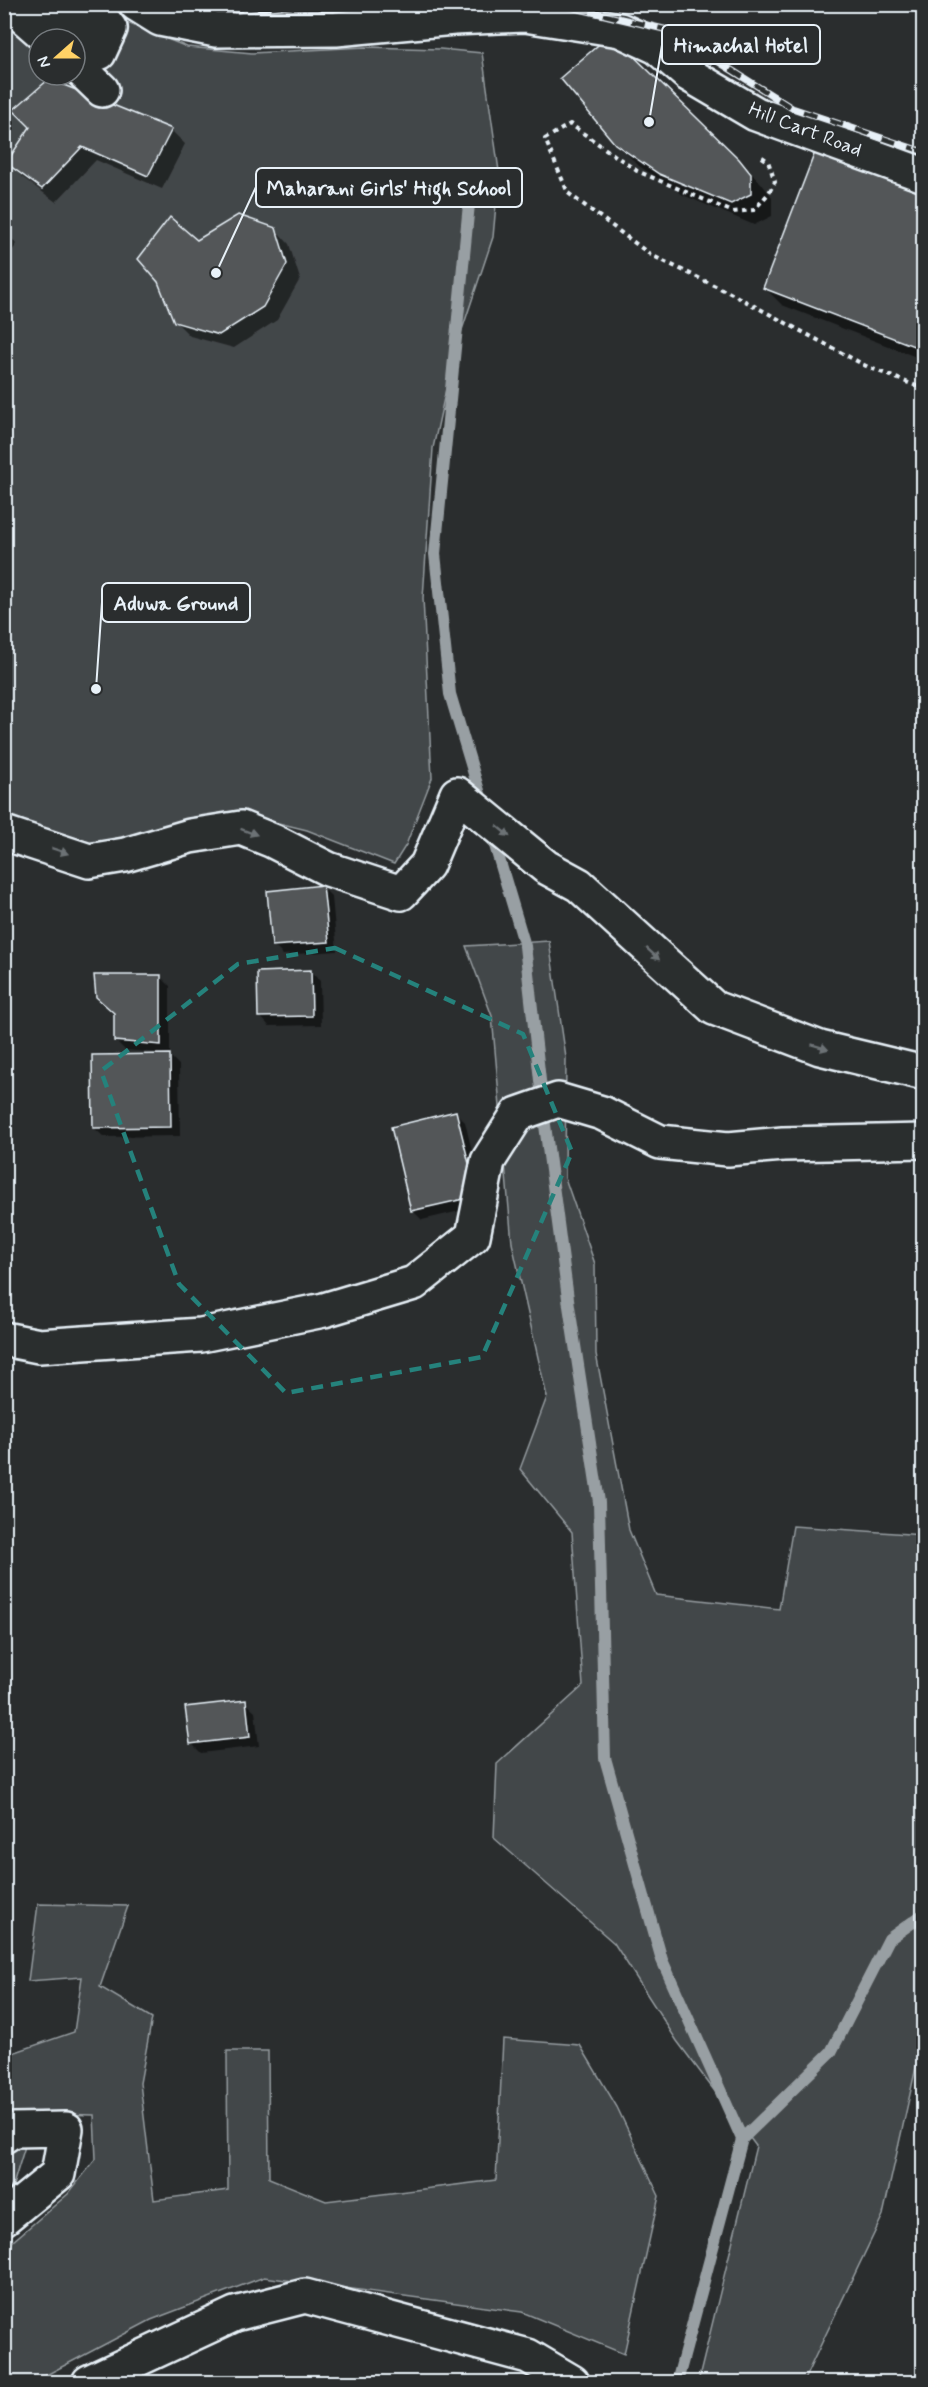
<svg xmlns="http://www.w3.org/2000/svg" width="928" height="2387" viewBox="0 0 928 2387" font-family="Mynerve,sans-serif">
<rect width="100%" height="100%" fill="#2a2d2e"/>
<filter id="ink" filterUnits="userSpaceOnUse"><feTurbulence type="fractalNoise" baseFrequency=".0167" numOctaves="2"/><feDisplacementMap in="SourceGraphic" scale="12" xChannelSelector="R" yChannelSelector="G"/><feConvolveMatrix kernelMatrix="1 2 1 2 8 2 1 2 1" color-interpolation-filters="sRGB"/></filter>
<g filter="url(#ink)">
<g fill="#424648" stroke="#959ca0" stroke-width="1.5" fill-rule="evenodd">
<path d="M4 5H105L125 22 187 47 252 53 365 47 440 49 482 53 499 171 493 237 453 357 433 448 423 598 432 778 406 845 394 864 307 830 238 813 86 846 5 813ZM39 39H75V75H39Z"/>
<path d="M549 941 566 1058 565 1178 595 1264 596 1354 629 1530 656 1595 779 1609 793 1526 923 1535V2036L883 2215 803 2382H698L756 2146 677 2041 614 1943 494 1838 497 1764 583 1686 572 1532 520 1469 547 1397 512 1243 492 1016 466 946Z"/>
<path d="M38 1904 128 1906 100 1987 152 2018 140 2083 154 2200 228 2190 227 2051H268L269 2178 326 2201 496 2180 503 2039 580 2045 617 2107 659 2196 624 2354 522 2312 264 2277 151 2320 33 2382H5V2259L12 2242 68 2194 96 2159 94 2115 11 2113 5 2116 4 2056 74 2032 82 1977 28 1981Z"/>
<path d="M26 2143 13 2185 5 2193V2155Z"/>
</g>
<g fill="#0007">
<path d="M611 36 761 183 772 197V216L754 225 683 195 639 166 616 143Z"/>
<path d="M32 127 171 130 185 144 162 189 96 160 56 202 22 177 8 163Z"/>
<path d="M924 196V360L782 305 765 288Z"/>
<path d="M275 229 289 244 300 279 277 320 234 348 190 336 175 321 197 242Z"/>
<path d="M4 231 17 244 4 262Z"/>
<path d="M322 887 332 897 337 951 283 955 274 946Z"/>
<path d="M311 972 320 981 321 1025 269 1026 260 1016Z"/>
<path d="M161 977 170 986V1056L179 1065 180 1136 104 1137 94 1128 161 1055V1053L125 1050 115 1040Z"/>
<path d="M456 1113 465 1122 485 1205 422 1220 413 1211Z"/>
<path d="M245 1702 255 1711 259 1746 201 1753 191 1743Z"/>
</g>
<g fill="none" stroke-linecap="round" stroke-linejoin="round">
<g stroke="#989fa3" stroke-width="12">
<path d="M469 204 435 554 450 694 483 804"/>
<path d="M491 832 525 946 545 1125 569 1306 599 1502 605 1758 662 1960 742 2139 677 2382"/>
<path d="M742 2139 831 2052 889 1939 924 1914"/>
</g>
</g>
<g fill="#535759" stroke="#e8f1f8" stroke-width="1.5">
<path d="M611 34 739 159 751 174V194L731 204 659 174 615 144 560 78Z"/>
<path d="M49 79 172 129 148 176 82 147 42 189 6 163 30 127 13 110Z"/>
<path d="M815 152 924 194V350L763 288Z"/>
<path d="M238 215 276 228 287 264 263 307 219 335 174 322 158 282 138 259 170 217 197 240Z"/>
<path d="M323 885 329 942 272 946 267 891Z"/>
<path d="M311 970 312 1016 258 1017 257 972Z"/>
<path d="M94 975H161V1045L114 1041V1013L96 997Z"/>
<path d="M170 1054 171 1127 93 1128 92 1055Z"/>
<path d="M456 1111 477 1196 411 1211 391 1127Z"/>
<path d="M246 1700 250 1737 190 1744 185 1707Z"/>
</g>
<g fill="none" stroke-linecap="round" stroke-linejoin="round">
<g stroke="#e8f1f8" stroke-width="38">
<g id="minor">
<path d="M9 4 49 39"/>
<path d="M54 4 81 39 99 53 110 29 91 4"/>
<path d="M75 64 102 90"/>
<path d="M4 833 89 861 125 855 190 836 241 828 273 841 328 869 401 893 427 865 457 794 546 867 579 885 714 1008 820 1048 924 1073"/>
<path d="M4 1339 39 1346 201 1335 324 1310 414 1283 473 1236 488 1161 518 1114 558 1100 602 1113 660 1142 728 1149 783 1144 924 1141"/>
<path d="M4 2136 13 2130 66 2129 58 2174 4 2218"/>
<path d="M89 2382 235 2314 305 2296 528 2356 572 2382"/>
</g>
</g>
<g stroke="#e8f1f8" stroke-width="38">
<path id="highway" d="M136 4 160 19 216 30 336 29 454 18 525 15 620 30 657 47 688 74 756 114 924 175"/>
</g>
<path stroke="#e8f1f8" stroke-width="4" stroke-dasharray="4.5 4.5" stroke-linecap="butt" d="M762 157 768 161 775 182 768 194 754 210 733 212 637 171 570 124 545 139 568 193 651 255 730 293 868 367 924 389"/>
<use href="#minor" stroke="#2a2d2e" stroke-width="33"/>
<use href="#highway" stroke="#2a2d2e" stroke-width="33"/>
<g stroke="#e8f1f8" stroke-width="7">
<g id="rail">
<path d="M216 4 235 10 309 4"/>
<path d="M549 4 571 7 668 30 792 108 924 152"/>
</g>
</g>
<use href="#rail" stroke="#2a2d2e" stroke-width="4.5" stroke-dasharray="14" stroke-linecap="butt"/>
</g>
<defs><path id="oneway-solid" d="M-6-.8H1V-3.2L6.5 0L1 3.2V.8H-6Z" transform="scale(1.5)"/></defs>
<g fill="#6c7275">
<use href="#oneway-solid" transform="translate(503 831) rotate(39)"/>
<use href="#oneway-solid" transform="translate(249 832) rotate(20)"/>
<use href="#oneway-solid" transform="translate(60 851) rotate(19)"/>
<use href="#oneway-solid" transform="translate(653 954) rotate(42)"/>
<use href="#oneway-solid" transform="translate(820 1047) rotate(17)"/>
</g>
</g>
<path fill="none" stroke="#25827c" stroke-width="4.5" stroke-dasharray="12 8" stroke-linejoin="round" d="M335 948 523 1034 572 1152 482 1357 286 1393 179 1284 101 1071 238 964Z"/>
<g text-anchor="middle" dominant-baseline="central" stroke-width="4.5" stroke-linejoin="round" paint-order="stroke">
<g font-size="20" fill="#e8f1f8" stroke="#2a2d2e">
<text transform="translate(805 130) rotate(21)">Hill Cart Road</text>
</g>
</g>
<path fill="none" stroke="#e8f1f8" stroke-width="2" d="M649 122L662 45M216 273L256 187M96 689L102 602"/>
<g fill="#e8f1f8" stroke="#2a2d2e" stroke-width="2">
<circle cx="649" cy="122" r="6"/>
<circle cx="216" cy="273" r="6"/>
<circle cx="96" cy="689" r="6"/>
</g>
<g fill="#2a2d2e" stroke="#e8f1f8" stroke-width="2">
<rect x="662" y="25" width="158" height="39" rx="6"/>
<rect x="256" y="168" width="266" height="39" rx="6"/>
<rect x="102" y="583" width="148" height="39" rx="6"/>
</g>
<g font-size="21" text-anchor="middle" font-weight="bold" fill="#e8f1f8">
<text x="741" y="52">Himachal Hotel</text>
<text x="389" y="195">Maharani Girls' High School</text>
<text x="176" y="610">Aduwa Ground</text>
</g>
<rect width="928" height="2387" fill="none" stroke="#2a2d2e" stroke-width="24"/>
<rect x="12" y="12" width="904" height="2363" fill="none" stroke="#e8f1f8" stroke-width="2" filter="url(#ink)"/>
<g transform="translate(57 57) rotate(249)"><circle r="28" fill="#2a2d2e" stroke="#767b7f" stroke-width="1.5"/>
<path d="M0-4.5L10 22L0 15L-10 22Z" fill="#ffd166"/>
<text y="-9" font-size="16" font-weight="bold" text-anchor="middle" fill="#e8f1f8">N</text>
</g>
</svg>
